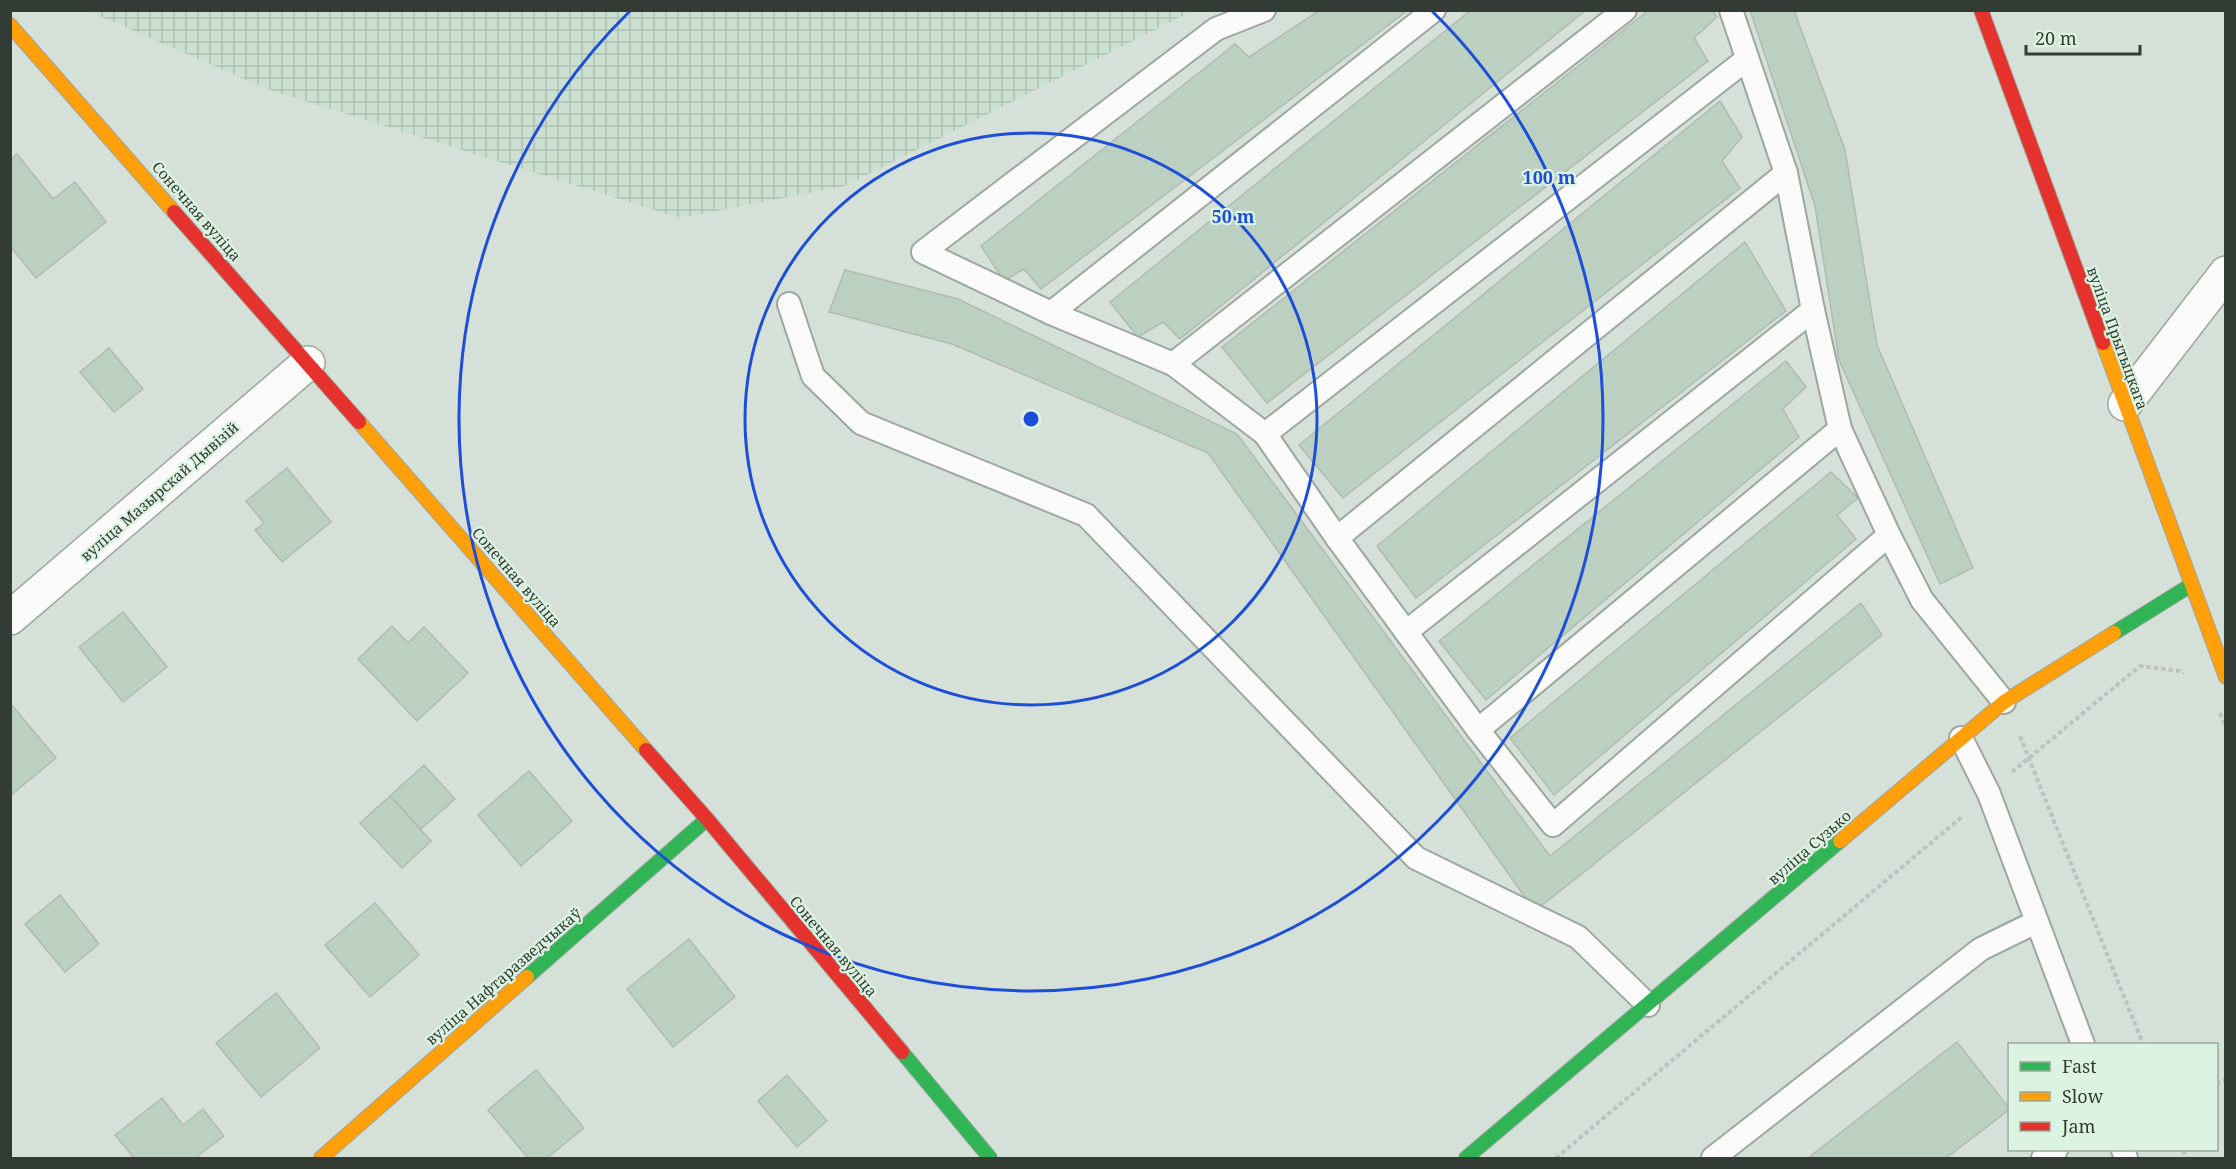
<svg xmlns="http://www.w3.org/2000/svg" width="2236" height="1169" viewBox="0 0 2236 1169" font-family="'Noto Serif',serif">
<defs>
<pattern id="industrial-grid" width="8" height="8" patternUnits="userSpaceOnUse" patternTransform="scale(1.5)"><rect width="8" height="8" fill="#cbe0d0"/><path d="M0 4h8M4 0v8" fill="none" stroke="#afc1b3"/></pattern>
</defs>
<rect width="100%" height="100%" fill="#d5e1d8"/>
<path fill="url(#industrial-grid)" d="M88 11H1192L845 186 680 218 267 89Z"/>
<g fill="#bcd0c1" stroke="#b1bab3" stroke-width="1.5">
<path d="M1320 10H1408L1041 289 1024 269 1004 281 981 246 1235 44 1249 57Z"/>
<path d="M1471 10H1586L1180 339 1163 322 1138 337 1110 302Z"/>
<path d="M1649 10H1712L1717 17 1694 38 1708 61 1267 403 1222 347Z"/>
<path d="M1750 10H1794L1845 150 1877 345 1973 568 1940 584 1839 360 1815 206Z"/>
<path d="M1720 101 1742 137 1722 161 1740 188 1343 498 1299 445Z"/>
<path d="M17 154 53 199 75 182 106 222 36 278 10 246V160Z"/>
<path d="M1745 242 1786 311 1416 598 1377 546Z"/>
<path d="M845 270 958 299 1237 434 1550 856 1861 603 1882 635 1535 911 1208 453 952 344 829 312Z"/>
<path d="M109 348 143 389 114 412 80 372Z"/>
<path d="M1786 361 1806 387 1783 409 1799 437 1486 700 1439 641Z"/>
<path d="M287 468 331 522 282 562 255 530 264 523 246 501Z"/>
<path d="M1831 472 1858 498 1837 515 1856 539 1554 795 1510 738Z"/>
<path d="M123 612 167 667 123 702 79 647Z"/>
<path d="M392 626 408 643 424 627 468 673 417 721 358 659Z"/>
<path d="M10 703 56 758 10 796Z"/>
<path d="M424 765 455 799 421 829 390 796Z"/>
<path d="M529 771 572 821 521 866 478 815Z"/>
<path d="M390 796 431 841 402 868 360 823Z"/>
<path d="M60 895 99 944 65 972 25 924Z"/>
<path d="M375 903 419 955 370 997 325 945Z"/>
<path d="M689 939 735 997 673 1047 627 989Z"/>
<path d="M276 993 320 1048 261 1097 216 1043Z"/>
<path d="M1957 1042 2010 1109 1946 1158H1808Z"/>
<path d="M536 1070 584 1128 547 1158H528L488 1110Z"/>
<path d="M787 1075 827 1121 797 1147 758 1101Z"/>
<path d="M162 1098 183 1125 203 1109 224 1136 195 1158H134L115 1135Z"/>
</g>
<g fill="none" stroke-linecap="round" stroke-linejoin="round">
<g stroke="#9da79f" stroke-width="26">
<g id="lane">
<path d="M1264 10 1216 29 923 252 1051 313 1173 364 1265 434 1337 538 1478 730 1553 825 1889 535"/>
<path d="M1731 10 1786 173 1813 310 1840 429 1889 535 1922 600 2004 702"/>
<path d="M789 304 813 376 861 423 1086 515 1416 858 1578 937 1648 1005"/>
<path d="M1051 313 1434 10"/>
<path d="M1173 364 1625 10"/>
<path d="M1265 434 1747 59"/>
<path d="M1337 538 1786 173"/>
<path d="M1406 632 1813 310"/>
<path d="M1478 730 1840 429"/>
<path d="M1961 738 1989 794 2083 1044"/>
<path d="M2123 1150 2126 1158"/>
<path d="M1713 1158 1981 949 2036 922"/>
<path d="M2043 1158 2056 1150"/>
</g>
</g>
<g stroke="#9da79f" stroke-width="36">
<g id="street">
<path d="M2125 404 2226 273"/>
<path d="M10 618 308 363"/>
</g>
</g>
<g stroke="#9da79f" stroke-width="16">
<g id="fast">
<path d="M2114 633 2191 585"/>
<path d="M527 977 707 819"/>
<path d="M902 1052 990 1158"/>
<path d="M1466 1158 1840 841"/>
</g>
</g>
<g stroke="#9da79f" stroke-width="16">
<g id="slow">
<path d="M10 25 174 212"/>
<path d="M2103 343 2226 677"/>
<path d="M359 422 646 750"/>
<path d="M1840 841 2004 702 2114 633"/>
<path d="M321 1158 527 977"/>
</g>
</g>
<g stroke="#9da79f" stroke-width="16">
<g id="jam">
<path d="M1981 10 2103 343"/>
<path d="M174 212 359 422"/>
<path d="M646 750 707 819 902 1052"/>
</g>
</g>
<g stroke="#bdc2be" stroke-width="4" stroke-dasharray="4.5 3" stroke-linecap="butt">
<path d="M2220 713 2226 729"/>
<path d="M2020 736 2143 1044"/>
<path d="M2012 772 2140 666 2181 671 2184 673"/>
<path d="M2216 1084 2226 1080"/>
<path d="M2183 1150 2186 1158"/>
<path d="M1556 1158 1964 815"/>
</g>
<use href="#lane" stroke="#f9faf9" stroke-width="22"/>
<use href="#street" stroke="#f9faf9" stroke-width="33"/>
<use href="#fast" stroke="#30b455" stroke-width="14"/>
<use href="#slow" stroke="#ff9f0a" stroke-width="14"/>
<use href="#jam" stroke="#e5322d" stroke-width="14"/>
</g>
<g fill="none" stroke="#1d4ed8" stroke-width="3">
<circle cx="1031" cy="419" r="286"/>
<path d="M1432 11A572 572 0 1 1 630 11"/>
</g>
<g text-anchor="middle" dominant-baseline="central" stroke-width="4.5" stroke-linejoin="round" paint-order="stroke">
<g font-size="15" fill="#323b34" stroke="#ddf3e1">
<text transform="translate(197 211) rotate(49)">Сонечная вуліца</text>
<text transform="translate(2118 338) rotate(70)">вуліца Прытыцкага</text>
<text transform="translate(159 491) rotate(-41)">вуліца Мазырскай Дывізій</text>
<text transform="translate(517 577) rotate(49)">Сонечная вуліца</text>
<text transform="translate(1809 847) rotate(-41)">вуліца Сузько</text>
<text transform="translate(834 946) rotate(50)">Сонечная вуліца</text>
<text transform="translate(503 976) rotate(-41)">вуліца Нафтаразведчыкаў</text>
</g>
</g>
<circle cx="1031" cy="419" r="9" fill="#1d4ed8" stroke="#ddf3e1" stroke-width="3"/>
<g font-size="18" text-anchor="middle" font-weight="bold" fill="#1d4ed8" stroke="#ddf3e1" stroke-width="4.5" stroke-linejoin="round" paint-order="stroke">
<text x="1549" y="184">100 m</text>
<text x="1233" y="223">50 m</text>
</g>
<rect width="2236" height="1169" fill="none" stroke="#323b34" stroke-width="24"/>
<rect x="2008" y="1043" width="210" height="108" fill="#ddf3e1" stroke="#99a99c" stroke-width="1.5"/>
<rect x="2020" y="1062" width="30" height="9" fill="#30b455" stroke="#99a99c" stroke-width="1.5"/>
<text x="2062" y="1073" font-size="18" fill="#323b34">Fast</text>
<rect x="2020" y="1092" width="30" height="9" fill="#ff9f0a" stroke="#99a99c" stroke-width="1.5"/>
<text x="2062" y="1103" font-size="18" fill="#323b34">Slow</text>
<rect x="2020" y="1122" width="30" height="9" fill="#e5322d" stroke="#99a99c" stroke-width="1.5"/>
<text x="2062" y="1133" font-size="18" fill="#323b34">Jam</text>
<path d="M2026 45v9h114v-9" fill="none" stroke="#323b34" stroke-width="3"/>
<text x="2035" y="45" font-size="18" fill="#323b34" stroke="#ddf3e1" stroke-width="4.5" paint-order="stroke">20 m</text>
</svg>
